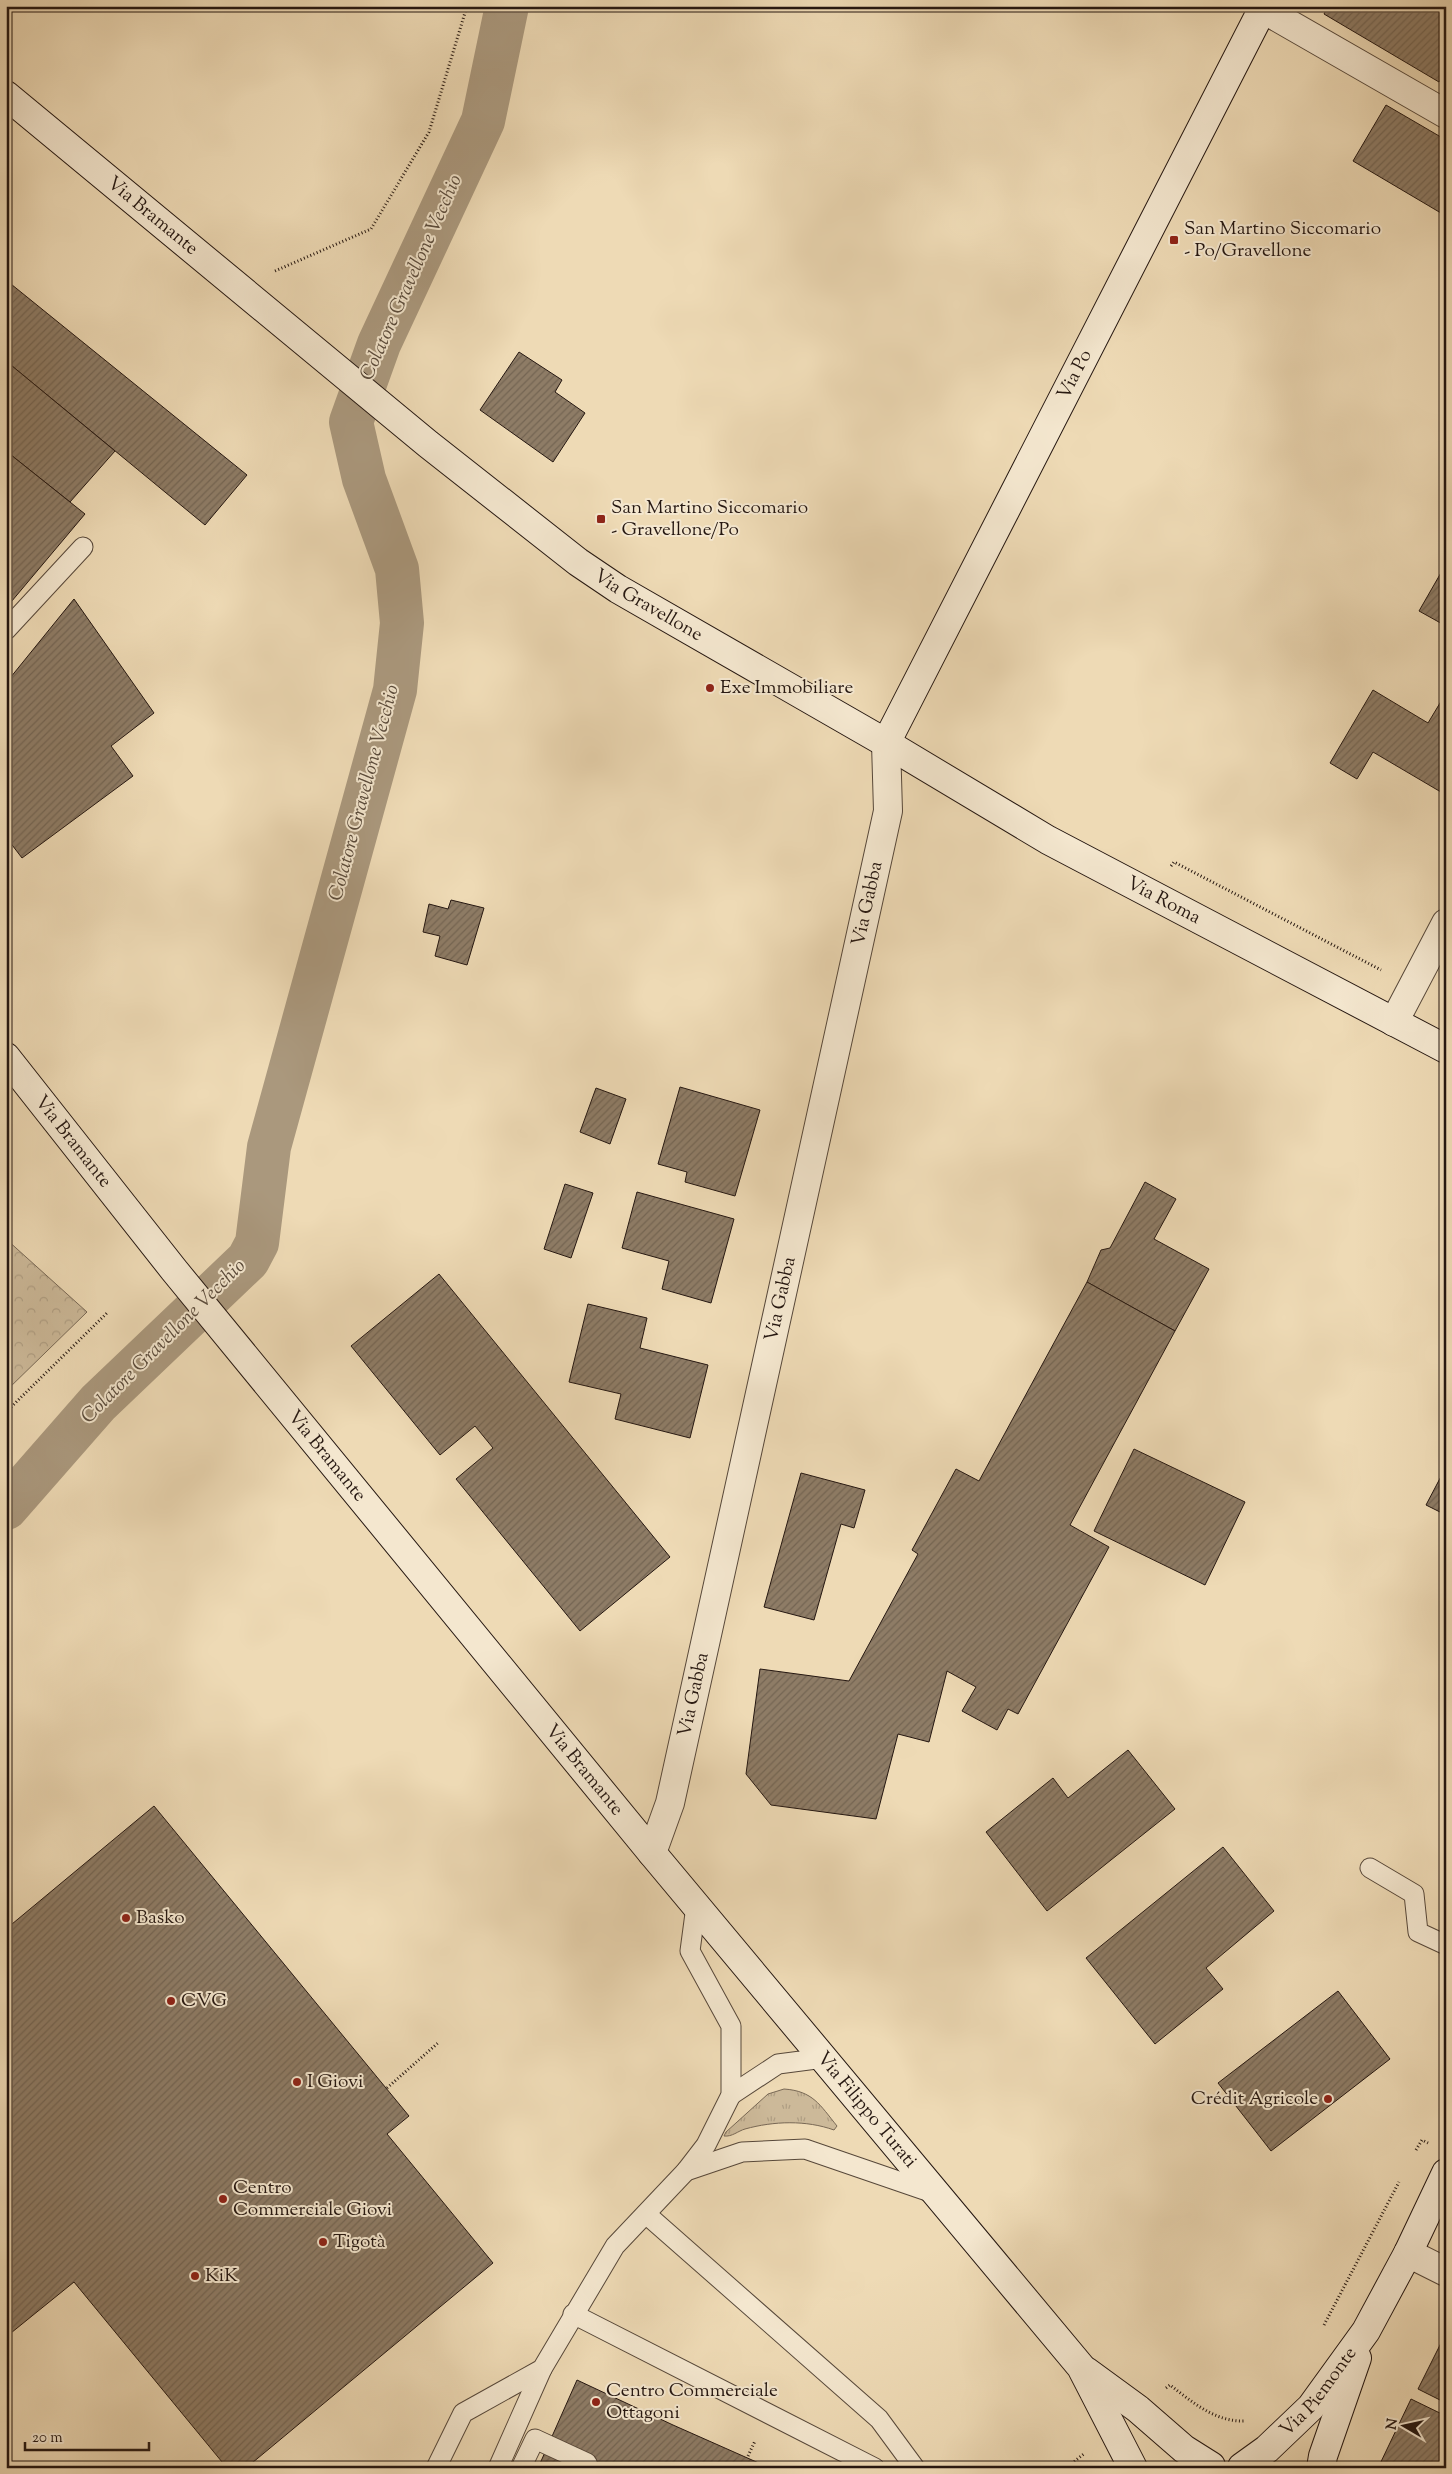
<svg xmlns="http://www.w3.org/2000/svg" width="1452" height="2474" viewBox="0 0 1452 2474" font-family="'Sorts Mill Goudy',serif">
<defs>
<pattern id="grass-tufts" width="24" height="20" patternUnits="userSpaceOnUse" patternTransform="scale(1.25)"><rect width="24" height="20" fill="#ccb999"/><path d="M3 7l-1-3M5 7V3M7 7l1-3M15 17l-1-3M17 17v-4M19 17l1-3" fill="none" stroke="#af9e83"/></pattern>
<pattern id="forest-crowns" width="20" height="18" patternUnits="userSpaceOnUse" patternTransform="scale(1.25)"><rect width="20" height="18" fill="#ccb999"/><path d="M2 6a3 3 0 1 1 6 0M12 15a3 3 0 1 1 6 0" fill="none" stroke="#af9e83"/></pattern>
<pattern id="building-hatch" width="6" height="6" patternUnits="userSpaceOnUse" patternTransform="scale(1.25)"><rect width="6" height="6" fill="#8e7c66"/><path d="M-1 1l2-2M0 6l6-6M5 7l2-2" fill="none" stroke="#746553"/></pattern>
</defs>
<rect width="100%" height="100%" fill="#eedab5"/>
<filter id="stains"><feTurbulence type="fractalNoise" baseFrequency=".004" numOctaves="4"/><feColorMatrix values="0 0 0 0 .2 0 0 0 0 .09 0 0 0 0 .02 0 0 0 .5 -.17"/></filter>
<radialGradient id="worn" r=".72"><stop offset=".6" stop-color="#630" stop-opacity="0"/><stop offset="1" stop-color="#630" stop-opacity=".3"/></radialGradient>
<path fill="url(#grass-tufts)" stroke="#786855" d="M784 2089C813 2091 820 2105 837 2126L834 2130C806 2120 774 2121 745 2129 738 2131 732 2137 724 2136L726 2132 768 2094Z"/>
<path fill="url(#forest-crowns)" stroke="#786855" d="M6 1239 87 1312 6 1391Z"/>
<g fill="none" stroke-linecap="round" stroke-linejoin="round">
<path stroke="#aa987d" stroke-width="44" d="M6 1508 98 1403 248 1260 257 1243 269 1147 395 690 402 623 397 569 364 479 351 422 379 344 483 121 507 6"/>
</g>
<g fill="url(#building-hatch)" stroke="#251711">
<path d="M1328 6H1435L1446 13V71L1439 82 1324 14Z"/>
<path d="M1386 105 1446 140V216L1353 161Z"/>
<path d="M6 280 247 475 205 525 6 361Z"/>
<path d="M519 352 562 380 555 392 585 413 553 462 480 410Z"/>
<path d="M6 361 115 451 70 502 6 451Z"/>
<path d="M6 451 85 514 6 608Z"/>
<path d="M1446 564V626L1419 611Z"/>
<path d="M74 599 154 713 111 746 133 776 22 858 6 837V683Z"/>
<path d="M1373 690 1428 723 1446 693V795L1373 752 1357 779 1330 763Z"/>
<path d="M451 900 484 908 467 965 435 956 440 936 423 932 429 904 448 909Z"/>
<path d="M680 1087 760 1110 735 1196 685 1182 687 1172 658 1164Z"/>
<path d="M596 1088 626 1099 610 1144 580 1132Z"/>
<path d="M1145 1182 1176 1199 1154 1239 1209 1269 1175 1331 1087 1282 1101 1250 1110 1248Z"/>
<path d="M565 1184 593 1193 571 1258 544 1249Z"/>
<path d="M637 1192 734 1219 711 1303 662 1289 669 1261 622 1248Z"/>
<path d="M439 1274 670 1557 580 1631 456 1479 493 1448 475 1426 440 1455 351 1346Z"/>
<path d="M1087 1282 1175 1331 1070 1525 1109 1547 1018 1714 1008 1709 997 1730 962 1711 976 1687 947 1671 929 1742 898 1734 876 1819 771 1805 746 1774 760 1669 849 1681 918 1554 912 1550 956 1469 979 1481Z"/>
<path d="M588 1304 647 1318 640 1348 708 1365 690 1438 615 1419 621 1394 569 1382Z"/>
<path d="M1134 1449 1245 1502 1205 1585 1094 1531Z"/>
<path d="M1446 1467V1515L1426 1505Z"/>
<path d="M801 1473 865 1490 854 1528 841 1524 814 1620 764 1607Z"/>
<path d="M1128 1750 1175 1809 1047 1911 986 1832 1053 1778 1068 1798Z"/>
<path d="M154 1806 409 2116 387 2134 493 2263 246 2468H227L74 2282 6 2337V1929Z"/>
<path d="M1223 1847 1274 1911 1206 1968 1223 1989 1155 2044 1086 1958Z"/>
<path d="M1338 1991 1390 2059 1271 2151 1218 2083Z"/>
<path d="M1446 2333V2403L1418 2389Z"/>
<path d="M577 2380 673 2425 770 2468H538Z"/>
<path d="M1411 2399 1446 2416V2462L1443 2468H1378Z"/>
</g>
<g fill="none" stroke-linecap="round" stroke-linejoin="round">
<g stroke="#57483a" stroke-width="21">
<g id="lane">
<path d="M6 630 83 547"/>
<path d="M1370 1868 1414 1894 1418 1932 1446 1945"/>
<path d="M731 2095 778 2064 824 2058"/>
<path d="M686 2171 742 2152 805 2149 936 2194"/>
<path d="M646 2214 879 2419 915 2468"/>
<path d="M573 2314 875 2468"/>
<path d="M436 2468 463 2413 542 2369 615 2246 686 2171 706 2145 731 2095V2026L690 1951 696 1906"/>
<path d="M498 2468 542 2369"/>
<path d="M521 2468 535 2439 587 2463 589 2468"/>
</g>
</g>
<g stroke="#57483a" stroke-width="30">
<g id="street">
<path d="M1263 9 1446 114"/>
<path d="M1394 1022 1446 923"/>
<path id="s1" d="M652 1853 670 1803 888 811 886 743"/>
<path d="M1408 2253 1446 2272"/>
</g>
</g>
<g stroke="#251711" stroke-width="30">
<g id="secondary">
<path id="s2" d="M6 95 428 444 578 562 618 589 886 743 1048 840 1446 1049"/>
<path id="s3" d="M886 743 1264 6"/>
<path id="s4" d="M6 1057 174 1270 652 1853 1081 2367 1133 2468"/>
<path d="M1086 2371 1138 2409 1184 2449 1211 2466"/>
<path id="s5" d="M1242 2467 1267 2449 1311 2407 1366 2331 1408 2253 1446 2173"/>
<path d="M1321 2468 1323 2456 1357 2358"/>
</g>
</g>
<g stroke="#251711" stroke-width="3" stroke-dasharray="1 2.5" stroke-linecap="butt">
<path d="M275 271 371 229 429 132 467 6"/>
<path d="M1171 866 1174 862 1381 970"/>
<path d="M6 1412 108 1312"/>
<path d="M387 2088 439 2042"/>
<path d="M1416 2150 1422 2140 1428 2143"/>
<path d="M1324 2325 1399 2182"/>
<path d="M1166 2388 1170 2385C1191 2401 1215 2422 1244 2421"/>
<path d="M748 2456 755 2441"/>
<path d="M1066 2468 1085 2453"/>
</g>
<use href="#lane" stroke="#f4e7cf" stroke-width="19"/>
<use href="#street" stroke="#f4e7cf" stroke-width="28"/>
<use href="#secondary" stroke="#f4e7cf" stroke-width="28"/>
</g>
<g fill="#8f2418" stroke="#f4e7cf" stroke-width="2">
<rect x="1169" y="235" width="10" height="10" rx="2.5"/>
<rect x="596" y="514" width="10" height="10" rx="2.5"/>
<circle cx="710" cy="688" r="5"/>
<circle cx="126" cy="1918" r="5"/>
<circle cx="171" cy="2001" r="5"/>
<circle cx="297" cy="2082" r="5"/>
<circle cx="1328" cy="2099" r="5"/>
<circle cx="223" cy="2199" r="5"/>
<circle cx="323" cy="2242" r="5"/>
<circle cx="195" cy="2276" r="5"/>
<circle cx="596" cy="2402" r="5"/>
</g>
<g text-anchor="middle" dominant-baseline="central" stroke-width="4" stroke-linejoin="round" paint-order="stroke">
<g font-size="19" fill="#251711" stroke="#f4e7cf">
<text stroke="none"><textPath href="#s2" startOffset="190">Via Bramante</textPath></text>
<text stroke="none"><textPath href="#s3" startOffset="414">Via Po</textPath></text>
<text stroke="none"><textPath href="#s2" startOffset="821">Via Gravellone</textPath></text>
<text stroke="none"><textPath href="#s2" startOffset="1415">Via Roma</textPath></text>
<text stroke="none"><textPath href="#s1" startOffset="974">Via Gabba</textPath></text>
<text stroke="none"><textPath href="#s4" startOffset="108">Via Bramante</textPath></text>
<text stroke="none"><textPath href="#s1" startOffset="569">Via Gabba</textPath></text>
<text stroke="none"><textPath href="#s4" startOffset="512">Via Bramante</textPath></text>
<text stroke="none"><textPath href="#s1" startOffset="164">Via Gabba</textPath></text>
<text stroke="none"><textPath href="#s4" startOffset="918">Via Bramante</textPath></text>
<text stroke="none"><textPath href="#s4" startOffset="1360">Via Filippo Turati</textPath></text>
<text stroke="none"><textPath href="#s5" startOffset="108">Via Piemonte</textPath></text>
</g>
<g font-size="19" fill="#251711" stroke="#f4e7cf" text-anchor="start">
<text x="1184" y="229">San Martino Siccomario<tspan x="1184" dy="22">- Po/Gravellone</tspan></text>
<text x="611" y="508">San Martino Siccomario<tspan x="611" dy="22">- Gravellone/Po</tspan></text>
<text x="720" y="688">Exe Immobiliare</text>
<text x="136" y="1918">Basko</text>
<text x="181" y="2001">CVG</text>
<text x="307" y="2082">I Giovi</text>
<text x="1318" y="2099" text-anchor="end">Crédit Agricole</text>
<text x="233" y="2188">Centro<tspan x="233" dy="22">Commerciale Giovi</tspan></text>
<text x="333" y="2242">Tigotà</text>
<text x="205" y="2276">KiK</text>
<text x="606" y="2391">Centro Commerciale<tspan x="606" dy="22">Ottagoni</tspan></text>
</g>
<g font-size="20" font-style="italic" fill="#5a4b3c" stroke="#f4e7cf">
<text transform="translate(412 278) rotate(-66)">Colatore Gravellone Vecchio</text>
<text transform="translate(365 793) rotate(-75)">Colatore Gravellone Vecchio</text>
<text transform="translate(164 1342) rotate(-45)">Colatore Gravellone Vecchio</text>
</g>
</g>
<rect width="1452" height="2474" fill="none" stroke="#eedab5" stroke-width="25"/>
<rect x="8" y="8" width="1437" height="2459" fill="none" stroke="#251711" stroke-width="2.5"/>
<rect x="12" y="12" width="1427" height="2449" fill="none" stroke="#251711"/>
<g transform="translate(1404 2426) rotate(279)" stroke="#f4e7cf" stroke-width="4" paint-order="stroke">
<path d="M0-4L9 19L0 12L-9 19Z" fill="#251711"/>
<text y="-8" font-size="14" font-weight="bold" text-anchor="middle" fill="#251711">N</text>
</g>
<path d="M25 2442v8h124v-8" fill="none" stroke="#251711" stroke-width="2.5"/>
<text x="32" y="2442" font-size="15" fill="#251711" stroke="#f4e7cf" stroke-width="4" paint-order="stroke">20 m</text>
<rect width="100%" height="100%" filter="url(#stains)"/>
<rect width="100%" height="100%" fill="url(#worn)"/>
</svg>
